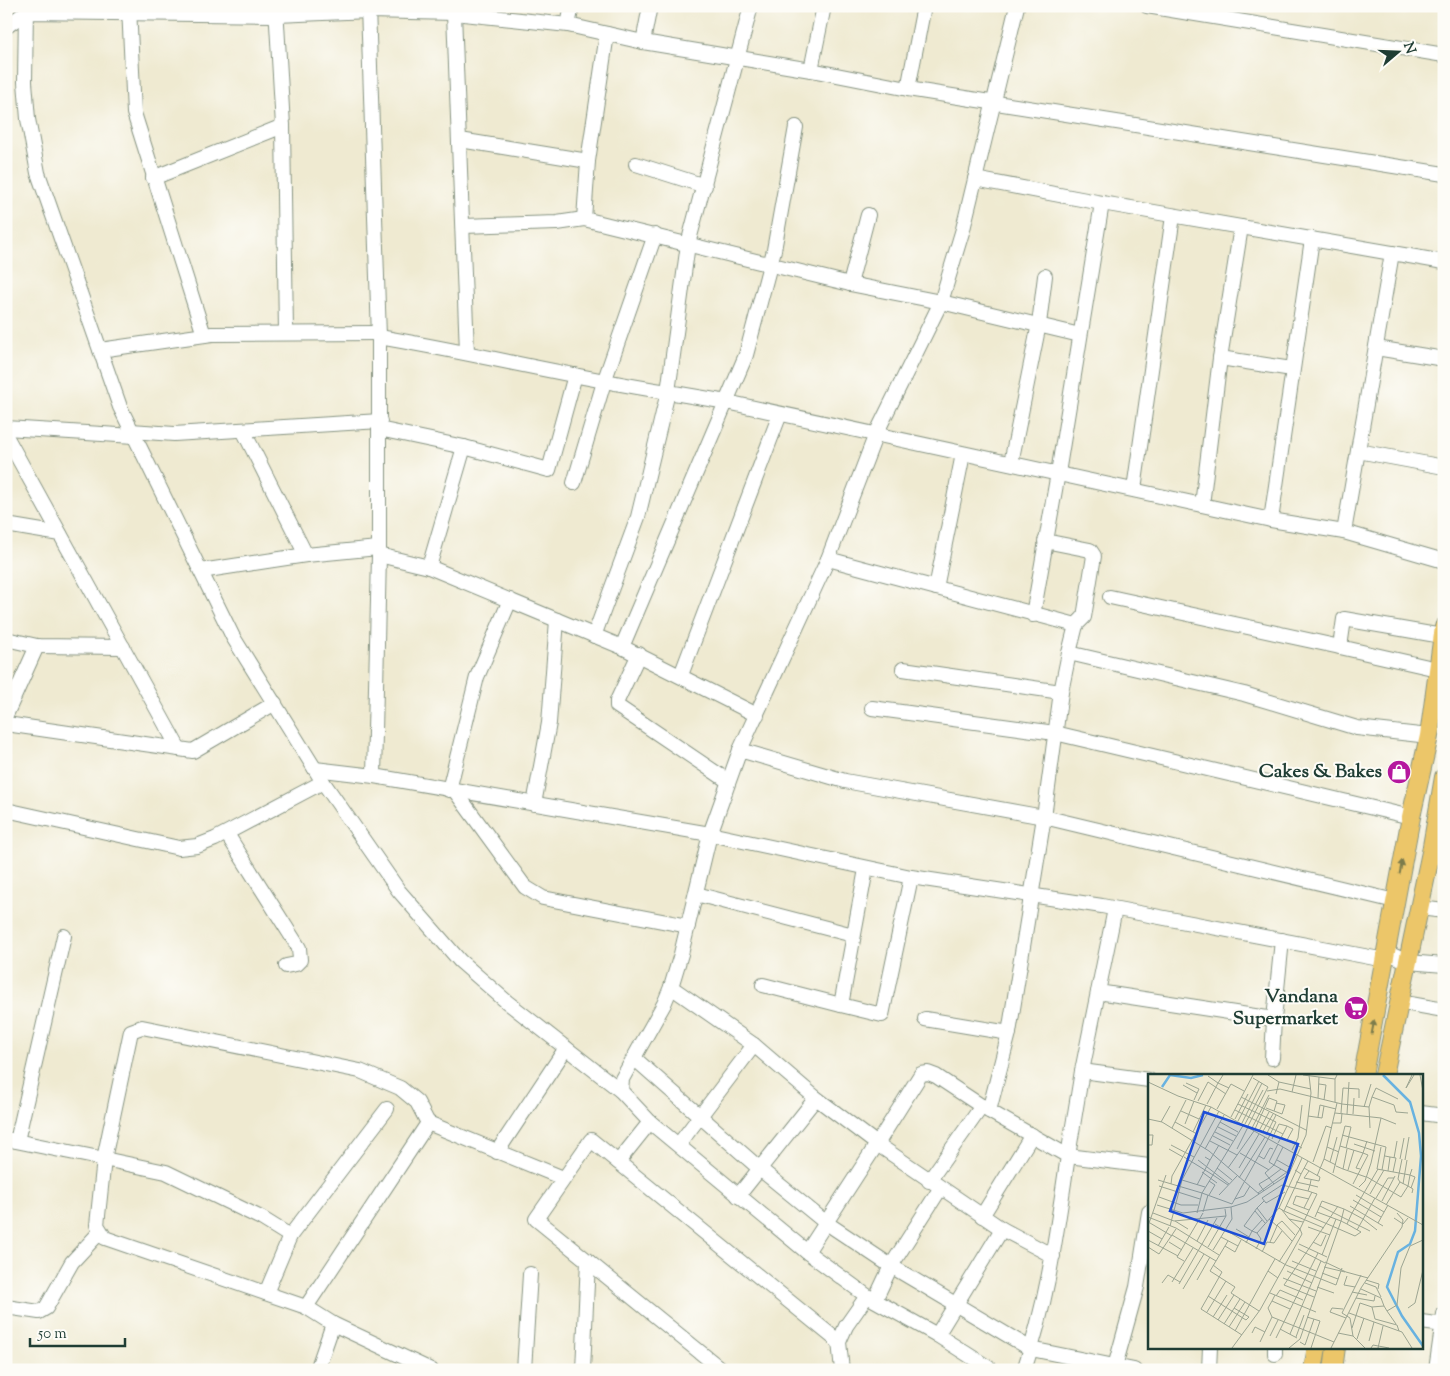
<svg xmlns="http://www.w3.org/2000/svg" width="1450" height="1376" viewBox="0 0 1450 1376" font-family="'Sorts Mill Goudy',serif">
<rect width="100%" height="100%" fill="#fdfcf7"/>
<filter id="ink" filterUnits="userSpaceOnUse"><feTurbulence type="fractalNoise" baseFrequency=".02" numOctaves="2"/><feDisplacementMap in="SourceGraphic" scale="10" xChannelSelector="R" yChannelSelector="G"/><feConvolveMatrix kernelMatrix="1 2 1 2 8 2 1 2 1" color-interpolation-filters="sRGB"/></filter>
<filter id="wash" filterUnits="userSpaceOnUse"><feTurbulence type="fractalNoise" baseFrequency=".0096" numOctaves="4" result="noise"/><feDisplacementMap in="SourceGraphic" scale="20" xChannelSelector="R" yChannelSelector="G"/><feGaussianBlur stdDeviation="1.12" result="paint"/><feColorMatrix in="noise" values="0 0 0 0 0 0 0 0 0 0 0 0 0 0 0 0 0 1.4 0 .05"/><feComposite in="paint" operator="in"/></filter>
<g filter="url(#wash)">
<rect width="100%" height="100%" fill="#efead1"/>
</g>
<g filter="url(#ink)">
<g fill="none" stroke-linecap="round" stroke-linejoin="round">
<g stroke="#879482" stroke-width="16">
<g id="minor">
<path d="M26 6 25 82 28 119 38 173 120 407 233 637 323 782 399 891 460 961 507 1002 621 1091 650 1122 807 1252 867 1296 937 1335 992 1370"/>
<path d="M368 6 379 337C475 353 571 377 668 392L638 517 594 636"/>
<path d="M751 6 688 244 668 392 727 402 1271 520 1344 532 1444 561"/>
<path d="M1147 6 1444 55"/>
<path d="M129 7 134 113 204 335"/>
<path d="M276 7 283 126 286 332"/>
<path d="M454 13 467 352"/>
<path d="M568 25 572 6"/>
<path d="M6 27 26 12 277 15 369 11 454 13 568 25 643 42 811 70 908 89 1444 174"/>
<path d="M643 42 650 6"/>
<path d="M811 70 824 6"/>
<path d="M908 89 924 6"/>
<path d="M460 140 588 161"/>
<path d="M636 164 705 186"/>
<path d="M153 178 283 126"/>
<path d="M975 179 1102 203 1444 262"/>
<path d="M868 215 850 284 941 302 1080 335"/>
<path d="M584 219 588 161 607 34"/>
<path d="M463 226 557 223 584 219 850 284"/>
<path d="M379 337V555L374 776 710 834 911 877 1102 906 1385 960"/>
<path d="M1376 348 1444 359"/>
<path d="M100 350 212 334 379 333"/>
<path d="M1220 358 1292 369"/>
<path d="M6 428 134 436"/>
<path d="M379 429 464 447 549 470 575 375"/>
<path d="M243 430 306 555"/>
<path d="M131 431 174 434 380 421"/>
<path d="M6 436 179 749"/>
<path d="M1358 451 1444 467"/>
<path d="M1011 463 1039 324 1045 276"/>
<path d="M574 483 604 382 655 235"/>
<path d="M1134 489 1173 216"/>
<path d="M1202 505 1220 358 1241 227"/>
<path d="M1271 520 1312 239"/>
<path d="M6 525 60 534"/>
<path d="M1344 532 1392 253"/>
<path d="M1045 541 1090 550 1094 556 1084 617 1076 625"/>
<path d="M379 555 429 567 464 447"/>
<path d="M828 559 1076 625 1069 653 1244 694 1357 728 1429 736"/>
<path d="M429 567 622 647 757 715"/>
<path d="M201 571 306 555 378 548"/>
<path d="M936 588 963 454"/>
<path d="M1110 597 1340 647 1344 619 1442 636"/>
<path d="M1033 615 1058 473 1102 203"/>
<path d="M6 639 37 646 123 647"/>
<path d="M622 647 746 355 774 250 796 127"/>
<path d="M1340 647 1437 669"/>
<path d="M639 654 617 701V706L728 781"/>
<path d="M903 669 1061 692"/>
<path d="M681 675 780 414"/>
<path d="M872 708 1055 733 1411 817"/>
<path d="M6 715 37 646"/>
<path d="M6 724 193 751 275 703"/>
<path d="M740 750 845 781 1044 817 1395 901"/>
<path d="M315 769 374 776"/>
<path d="M449 790 477 677 510 600"/>
<path d="M455 791 525 887 543 898 688 926"/>
<path d="M534 804 549 723 557 620"/>
<path d="M6 810 179 848 197 846 215 839 323 782"/>
<path d="M227 834 299 948 300 960 296 964 286 966"/>
<path d="M1431 852 1444 854"/>
<path d="M866 869 841 1005 882 1015 911 877"/>
<path d="M696 894 853 935"/>
<path d="M1420 908 1444 911"/>
<path d="M1115 909 1098 992 1274 1019 1272 1058"/>
<path d="M1386 952 1408 962 1444 965"/>
<path d="M763 985 841 1005"/>
<path d="M671 987 754 1045"/>
<path d="M1399 1002 1444 1010"/>
<path d="M925 1019 1009 1033"/>
<path d="M1274 1019 1282 940"/>
<path d="M634 1058 760 1169 825 1222 891 1266 1031 1349 1134 1370"/>
<path d="M1082 1071 1098 992"/>
<path d="M1149 1080 1082 1071 1068 1156 1149 1166"/>
<path d="M621 1091 622 1079 664 1004 671 987 681 954 710 834 740 750 828 559 876 434 941 302 963 229 1017 6"/>
<path d="M989 1111 1009 1033 1044 817 1061 692 1069 653"/>
<path d="M1421 1113 1444 1116"/>
<path d="M6 1139 104 1159 131 1031 142 1027 360 1071 400 1088 417 1102 428 1123"/>
<path d="M17 1141 64 936"/>
<path d="M679 1144 754 1045 816 1098 877 1144 807 1252"/>
<path d="M497 1152 566 1048"/>
<path d="M618 1162 650 1122"/>
<path d="M929 1181 982 1106"/>
<path d="M738 1196 816 1098"/>
<path d="M982 1216 1032 1135"/>
<path d="M290 1236 261 1218 166 1172 104 1159 97 1225 105 1238 306 1307 333 1324 431 1370"/>
<path d="M266 1293 290 1236 387 1109"/>
<path d="M875 1300 891 1266 940 1189"/>
<path d="M6 1307 39 1312 46 1308 72 1262 100 1232"/>
<path d="M306 1307 428 1123 563 1178"/>
<path d="M1421 1322 1444 1325"/>
<path d="M937 1335 1002 1229"/>
<path d="M1275 1354V1347"/>
<path d="M317 1370 333 1324"/>
<path d="M524 1370 530 1274"/>
<path d="M583 1370 588 1261"/>
<path d="M722 1370 536 1219 591 1140 839 1342"/>
<path d="M842 1370 839 1342 846 1326 867 1296"/>
<path d="M1024 1370C1048 1301 1057 1228 1068 1156L989 1111 936 1076 928 1073 921 1074 877 1144 1002 1229 1053 1256"/>
<path d="M1114 1370 1137 1287 1149 1212"/>
<path d="M1209 1370 1210 1347"/>
<path d="M1436 1370 1444 1314"/>
</g>
</g>
<g stroke="#879482" stroke-width="20">
<g id="major">
<path d="M1363 1075 1411 817 1429 736 1444 627"/>
<path d="M1384 1075 1431 852 1444 777"/>
<path d="M1313 1370 1317 1347"/>
<path d="M1333 1370 1336 1347"/>
</g>
</g>
<use href="#minor" stroke="#fff" stroke-width="14"/>
<use href="#major" stroke="#ecc669" stroke-width="18"/>
</g>
<defs><path id="oneway-solid" d="M-6-.8H1V-3.2L6.5 0L1 3.2V.8H-6Z" transform="scale(1.25)"/></defs>
<g fill="#7b7b4c">
<use href="#oneway-solid" transform="translate(1401 867) rotate(-79)"/>
<use href="#oneway-solid" transform="translate(1373 1027) rotate(-79)"/>
</g>
</g>
<defs>
<g id="shop-disc" transform="scale(1.25)"><circle r="9.5" fill="#b5179e" stroke="#fdfcf7"/><path d="M-5-2.5h2.3a2.7 3.5 0 0 1 5.4 0H5L5.5 6h-11ZM-1.5-2.5h3a1.5 2.3 0 0 0-3 0Z" fill="#fff"/></g>
<g id="supermarket-disc" transform="scale(1.25)"><circle r="9.5" fill="#b5179e" stroke="#fdfcf7"/><path d="M-6-5.5h2.5l.6 2H6L4.5 2H-2.5L-4.4-4H-6ZM-1.5 3.2a1.3 1.3 0 1 0 .1 0ZM3 3.2a1.3 1.3 0 1 0 .1 0Z" fill="#fff"/></g>
</defs>
<g fill-rule="evenodd">
<use href="#shop-disc" x="1399" y="772"/>
<use href="#supermarket-disc" x="1356" y="1008"/>
</g>
<g text-anchor="middle" dominant-baseline="central" stroke-width="4" stroke-linejoin="round" paint-order="stroke">
<g font-size="19" font-weight="bold" fill="#1f3d34" stroke="#fdfcf7" text-anchor="end">
<text x="1382" y="772">Cakes &amp; Bakes</text>
<text x="1338" y="997">Vandana<tspan x="1338" dy="22">Supermarket</tspan></text>
</g>
</g>
<g transform="translate(1148 1074)">
<rect width="275" height="275" fill="#efead1"/>
<path fill="none" stroke="#68b2e0" stroke-width="2.5" d="M235 1 262 28 271 59 273 82 267 157 262 170 250 178 239 213 254 242 275 272M14 13 22 1 43 4 55 1"/>
<path fill="none" stroke="#9ca592" stroke-width="1" d="M120 1 131 8 128 20M155 1 187 5 189 1M264 1 258 14 266 1M272 1 275 17M60 2 70 9 75 1M0 8 30 22 63 33 275 151M131 8 163 15M38 9 51 15 46 26M171 10 178 11 176 26M35 11 49 19M119 17 132 15 194 30 221 33 222 54M144 18 148 1M93 23 158 56M224 23 228 14 250 25M170 24 171 3M50 27 60 8 78 20M187 28V5M59 30 70 9 81 14M90 30 128 48 120 65M216 33 223 10M221 33 224 23 246 31 248 38 260 39M69 35 83 10 96 17M87 36 135 60M33 37 51 45M126 37 134 40 137 31 128 29M187 39 233 44 248 50M193 39 195 14 211 15V24M199 40 201 8M205 40 206 24M160 42 174 44 176 32 188 35M83 43 105 1M170 43 172 31 176 32M0 45 14 48 61 77 111 120M87 45 100 20M90 47 111 7M13 48 22 32M27 48 49 60M72 48 90 58M94 49 114 9M185 49H193L194 39M37 50 46 27M97 50 115 16M100 52 120 13 105 4M70 53 88 62M24 54 38 26M104 54 121 21M107 55 121 24 129 27 126 37 118 34M111 57 121 38M45 58 58 31M67 58 85 67M114 59 125 40M0 61H5L4 71H0M118 61 128 41M194 61 238 73 234 96M65 62 82 71M124 65 131 50 139 52M139 66 154 74M62 67 89 81M130 69 135 60 139 52 145 55 139 66 133 63M130 70 121 88 126 91 135 73M206 70 227 77M23 71 46 83M179 73 189 29M233 73 229 95 262 101 264 95M198 74 203 53 197 52 192 72 215 79M21 75 35 83M57 75 76 41M89 75 100 53M144 76 150 64 154 31M92 79 121 96M111 82 116 85 122 74 125 75M237 82 242 83 240 97M36 83 65 101 96 50M57 83 62 86 71 71M242 83 248 84 245 98M246 84 249 67M176 85 179 73 191 78M252 85 256 64M50 86 81 110M129 86 143 94M257 86 261 63M165 88 178 52 184 54M182 88 189 63M188 92 195 95 199 75M69 94 84 106M80 94 106 57M91 94 111 60M156 94 172 103 171 107 156 104 161 97M133 95 121 104 117 99 126 91 140 99M195 95 218 103M212 95 208 94 215 79M147 96 153 100 160 87M200 96 206 76M54 98 69 109M185 99 192 72M262 101 260 112 265 115 264 119M262 101 267 103 263 114M169 102 176 85 188 91M219 103 253 123 260 112 252 108M91 104 117 63M10 106 54 119 65 101 80 111M34 106 57 113M148 108 162 111 163 106M23 110 24 102 63 33M205 110 220 81 215 79 219 67M255 110 259 86M49 111 62 86M134 111 114 124 118 129 137 118M134 111 160 117M11 112 52 125M211 113 217 107 223 89 233 44M116 117 111 110 121 104 126 110M54 119 84 130 120 65M110 119 139 98 148 80M222 120 236 96M61 121 67 111 61 107M71 121 89 102M208 121 236 138M11 123 33 131H50M228 124 240 104H246M87 125 96 122 102 112M161 125 148 122 145 130 161 136M205 126 210 129 230 95M116 127 109 134 119 147M234 127 247 102M9 131 35 139 83 133 99 128 141 100 158 61 163 19 161 1M238 131 252 108 250 105 254 85M138 132 207 162 213 158 199 150M172 132 222 157M202 132 235 152M131 134 136 137 153 100M156 134 164 118M134 136 141 145 155 148M107 137 117 149M136 137 176 154M55 138 60 121M5 139 26 147 78 142M49 139 54 119M0 143 28 154 71 181M167 143 174 127 196 135M246 144 255 150 260 144M121 145 129 152 122 168M114 146 104 157 109 159 131 134 154 84M27 147 40 155M2 149 24 162M230 149 240 131M67 150 138 191 188 211 194 194M0 152 18 101M22 152 34 106 71 37M160 153 182 161M88 155 101 163M209 156 227 124M229 156 215 145 204 139 196 135 193 147 199 150 204 139 210 129 233 143M0 157 14 165M24 161 68 187M73 163 90 172 93 166M0 166 30 182M49 167 60 146M80 167 62 197 87 213 83 219 111 237M144 167 129 151 134 147 147 161M21 168 34 176M165 168 173 172 178 161M98 169 104 157 96 152 109 134M151 170 179 183M10 172 21 153M77 172 87 178 90 172M0 173 11 180 28 155M60 173 78 142 77 135M108 175 113 165 109 159M150 175 177 189M65 176 84 145 83 133M114 178 119 168 126 169 134 157M174 181 188 145M127 185 120 197 130 204M36 187 29 183 55 139M144 187 168 197M131 188 152 155 141 145M177 188 198 198 220 204M65 191 74 198 53 235 94 261M176 193 197 198M139 197 164 209M174 199 190 205M199 202 196 211 207 213M135 204 168 217M49 206 62 183M218 206 231 210 230 215M24 208 45 174M14 209 20 201 32 208M217 209 228 213 233 223M31 210 69 144M169 213 186 219M35 215 56 180M213 215 233 224 236 232M204 218 219 221M122 219 168 238M127 221 124 227 142 235M60 222 98 246M128 222 132 216 155 226M166 223 136 211 190 132M208 224 226 227 227 222M124 227 120 234 124 243 186 268M224 233 227 245 249 251 251 257M86 234 101 243 98 246M260 234 267 229 275 196M239 237 248 250M59 238 78 207M182 238 198 244M182 238 184 234 195 235M201 239 254 258 264 274M65 243 79 221M159 243 172 247 163 274M70 246 86 221M76 250 92 225M81 253 97 228M204 254 212 229 224 233 236 232 239 237 249 231 253 194 262 172 275 166M132 255 149 264M87 257 120 197M104 259 107 253 117 258M190 259 205 262 217 274M142 260 173 187M122 262 130 246M205 262 202 244 194 239 213 201M148 263 156 241M128 264 170 179M209 265 216 244M221 267 226 248M112 268 124 243M152 268 157 271 166 245M84 274 112 236 154 160 152 155 169 120 160 117 162 111 170 113M141 274 152 265 193 147 169 138M183 274 213 214 254 153 255 146 249 139M223 274 225 271 241 274M230 274 235 252"/>
<path fill="#1d4ed8" fill-opacity="0.15" stroke="#1d4ed8" stroke-width="2.5" d="M56 38 150 70 116 170 22 137Z"/>
<rect width="275" height="275" fill="none" stroke="#1f3d34" stroke-width="2.5"/>
</g>
<rect width="1450" height="1376" fill="none" stroke="#fdfcf7" stroke-width="25"/>
<g transform="translate(1398 52) rotate(71)" stroke="#fdfcf7" stroke-width="4" paint-order="stroke">
<path d="M0-4L9 19L0 12L-9 19Z" fill="#1f3d34"/>
<text y="-8" font-size="14" font-weight="bold" text-anchor="middle" fill="#1f3d34">N</text>
</g>
<path d="M30 1338v8h95v-8" fill="none" stroke="#1f3d34" stroke-width="2.5"/>
<text x="38" y="1338" font-size="15" fill="#1f3d34" stroke="#fdfcf7" stroke-width="4" paint-order="stroke">50 m</text>
</svg>
